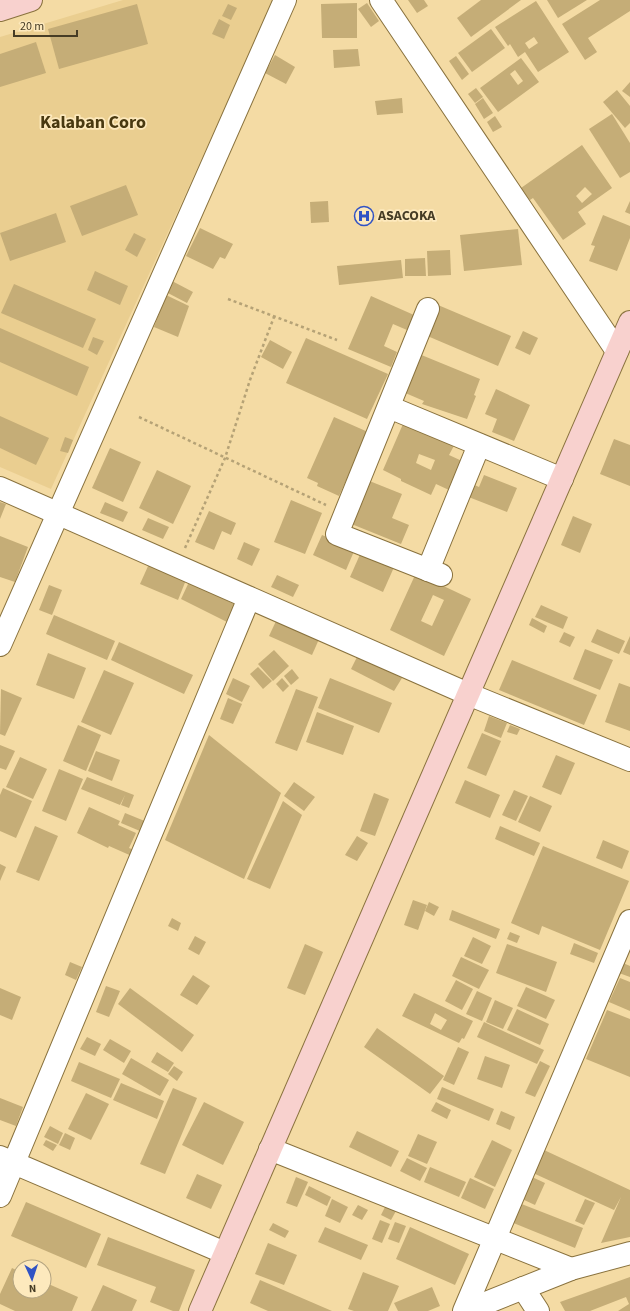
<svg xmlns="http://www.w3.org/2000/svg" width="630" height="1311" viewBox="0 0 630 1311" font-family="'Source Sans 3',sans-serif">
<rect width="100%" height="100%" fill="#f4dba4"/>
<path fill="#eace90" d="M123 0H274L51 489 0 467V37Z"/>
<g fill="#c5ad77" fill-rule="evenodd">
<path d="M408 0H424L428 6 417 13Z"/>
<path d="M481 0H521L471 37 457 18Z"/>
<path d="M547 0H587L558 18Z"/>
<path d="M600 0H630V11L588 38 597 52 585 60 562 24Z"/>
<path d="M536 1 569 52 538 72 525 52 518 57 510 44 508 46 495 27ZM534 37 538 43 529 49 525 43Z"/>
<path d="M357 3V38H322L321 4Z"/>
<path d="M367 3 379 21 371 27 358 9Z"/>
<path d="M137 4 148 44 59 69 48 29Z"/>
<path d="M228 4 237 8 231 20 222 16Z"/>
<path d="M219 19 230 25 224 39 212 34Z"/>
<path d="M491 29 505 48 472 72 458 53Z"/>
<path d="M36 42 46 73 0 87V54Z"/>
<path d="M358 49 360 66 334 68 333 50Z"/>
<path d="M275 55 295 67 286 84 265 73Z"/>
<path d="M456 56 469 74 462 80 449 61Z"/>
<path d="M521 58 539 82 498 112 480 88ZM515 70 523 81 518 85 510 74Z"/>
<path d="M630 82V97L622 91Z"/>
<path d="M476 88 483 97 475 103 468 94Z"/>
<path d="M617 90 630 106V123L625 128 603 102Z"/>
<path d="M402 98 403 113 377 115 375 101Z"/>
<path d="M483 98 493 113 484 119 475 104Z"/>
<path d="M612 114 630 143V172L620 178 589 129Z"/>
<path d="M495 116 502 127 493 132 487 122Z"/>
<path d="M582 145 612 188 578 212 586 224 563 240 533 198 530 200 521 188ZM585 187 592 194 582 203 576 196Z"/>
<path d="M126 185 138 215 82 236 70 206Z"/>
<path d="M328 201 329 222 311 223 310 202Z"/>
<path d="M630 201V214L625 212Z"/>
<path d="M56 213 66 242 10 261 0 233Z"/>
<path d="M603 215 630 226V238L617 271 589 261 595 246 591 245Z"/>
<path d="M200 228 233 244 225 259 220 257 213 269 186 256Z"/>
<path d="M518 229 522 265 464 271 460 235Z"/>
<path d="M134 233 146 239 137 257 125 250Z"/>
<path d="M450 250 451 275 428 276 427 251Z"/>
<path d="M425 258 426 276H405V259Z"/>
<path d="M401 260 403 278 339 285 337 266Z"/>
<path d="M95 271 128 286 120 305 87 290Z"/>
<path d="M172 281 193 292 187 303 166 292Z"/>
<path d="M14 284 96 319 83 348 1 313Z"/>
<path d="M166 295 189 306 178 337 154 327Z"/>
<path d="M371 296 414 315 407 330 393 324 384 346 397 352 391 367 348 349Z"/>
<path d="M438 305 511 336 498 366 425 335Z"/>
<path d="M0 328 89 367 77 396 0 362Z"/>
<path d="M523 331 538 338 530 355 515 348Z"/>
<path d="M93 337 104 341 97 355 88 350Z"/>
<path d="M306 338 388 374 367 419 286 383Z"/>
<path d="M270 340 292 352 283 369 261 357Z"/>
<path d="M419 354 480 379 474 395 476 396 467 419 422 404 424 401 403 392Z"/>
<path d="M496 389 530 405 514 441 492 432 497 419 485 414Z"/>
<path d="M0 416 49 438 36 465 0 448Z"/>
<path d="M334 417 368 432 339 496 317 486 318 483 307 478Z"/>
<path d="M403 424 456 442 449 455 462 461 449 490 436 484 431 495 401 481V479L383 470ZM419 454 435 460 431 470 416 463Z"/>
<path d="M65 437 73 440 68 453 60 451Z"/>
<path d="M614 439 630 445V486L600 474Z"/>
<path d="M110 448 141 462 123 502 92 488Z"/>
<path d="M157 470 191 486 173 524 139 508Z"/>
<path d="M484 475 517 488 507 512 466 496 470 483 479 487Z"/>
<path d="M367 480 402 494 392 518 409 525 401 544 349 523Z"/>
<path d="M291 500 322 513 305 554 274 542Z"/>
<path d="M0 502 6 504 0 519Z"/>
<path d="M105 502 128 512 123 522 100 513Z"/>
<path d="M209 511 236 523 231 535 222 531 214 550 195 542Z"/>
<path d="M573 516 592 524 580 553 561 545Z"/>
<path d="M148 518 169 527 163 539 142 530Z"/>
<path d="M322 535 355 549 346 570 313 555Z"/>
<path d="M0 536 28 547 15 582 0 577Z"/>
<path d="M244 542 260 549 252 566 237 559Z"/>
<path d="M362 550 395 565 383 592 350 577Z"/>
<path d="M149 564 186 580 178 600 140 584Z"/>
<path d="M416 573 471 599 444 656 390 630ZM433 595 444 600 432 626 421 621Z"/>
<path d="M277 575 299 585 293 597 271 587Z"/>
<path d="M189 582 236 605 227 622 181 599Z"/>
<path d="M49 585 62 590 52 615 39 610Z"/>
<path d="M541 605 568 617 563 629 535 617Z"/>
<path d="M54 615 115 641 107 660 46 634Z"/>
<path d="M532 618 547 626 544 633 529 625Z"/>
<path d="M277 619 320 637 312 655 269 636Z"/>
<path d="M597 629 625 641 619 654 591 642Z"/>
<path d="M564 632 575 637 570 647 559 642Z"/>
<path d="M630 636V655L623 652Z"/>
<path d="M119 642 193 675 184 694 111 660Z"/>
<path d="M585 649 613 660 600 690 573 679Z"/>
<path d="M274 650 289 666 273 681 258 664Z"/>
<path d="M48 653 86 668 74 699 36 685Z"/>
<path d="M358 655 402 678 394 691 351 669Z"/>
<path d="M512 660 597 695 584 725 499 690Z"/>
<path d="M258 667 272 681 263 689 250 674Z"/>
<path d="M292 669 299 678 291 685 284 676Z"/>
<path d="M104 670 134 683 111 735 81 722Z"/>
<path d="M233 678 250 686 242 702 226 694Z"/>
<path d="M282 678 289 686 283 692 276 684Z"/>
<path d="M330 678 392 703 379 733 318 708Z"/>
<path d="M619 683 630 687V731L605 722Z"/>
<path d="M1 689 22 698 5 736 0 734Z"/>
<path d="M296 689 318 697 297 751 275 743Z"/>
<path d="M228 698 242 704 233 724 220 719Z"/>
<path d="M317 712 354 726 343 755 306 742Z"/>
<path d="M489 716 507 723 501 738 484 731Z"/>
<path d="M78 725 101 735 86 771 63 761Z"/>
<path d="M510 725 520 729 517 735 507 732Z"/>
<path d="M482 733 501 741 486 776 467 768Z"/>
<path d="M209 735 281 793 244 879 165 840Z"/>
<path d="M0 745 15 751 6 770 0 768Z"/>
<path d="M96 751 120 760 112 781 88 771Z"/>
<path d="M556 755 575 763 561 795 542 787Z"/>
<path d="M20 757 47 769 33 799 6 787Z"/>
<path d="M59 769 83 779 66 821 42 811Z"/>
<path d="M87 777 134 795 129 808 121 805 125 795 120 805 81 789Z"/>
<path d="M465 780 500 795 490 818 455 803Z"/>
<path d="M294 782 315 797 304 811 284 796Z"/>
<path d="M3 788 32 801 16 838 0 831V795Z"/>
<path d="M514 790 528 796 516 821 502 815Z"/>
<path d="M374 793 389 799 375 836 360 831Z"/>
<path d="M530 796 552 806 540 832 518 822Z"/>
<path d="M283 801 302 815 270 889 247 879Z"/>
<path d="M89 807 120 821 118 825 136 833 129 848 137 851 134 857 109 846 108 848 77 833Z"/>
<path d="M125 813 152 824 147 834 121 823Z"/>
<path d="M35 826 58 836 39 881 16 872Z"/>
<path d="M500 826 540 843 534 856 495 839Z"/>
<path d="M357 836 368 843 357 861 345 855Z"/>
<path d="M603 840 629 851 622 869 596 858Z"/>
<path d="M543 846 629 881 600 950 542 926 539 935 511 923Z"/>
<path d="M0 864 6 867 0 881Z"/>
<path d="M413 900 427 905 418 930 404 925Z"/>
<path d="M429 902 439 907 434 916 425 911Z"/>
<path d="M452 910 500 929 496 939 449 920Z"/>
<path d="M172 918 181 923 178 931 168 926Z"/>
<path d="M510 932 520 936 517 943 507 939Z"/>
<path d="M195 936 206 942 199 955 188 949Z"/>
<path d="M473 937 491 946 482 964 464 956Z"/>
<path d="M574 943 598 953 594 963 570 954Z"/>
<path d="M305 944 323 952 305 995 287 988Z"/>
<path d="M507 944 557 962 546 992 496 973Z"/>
<path d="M461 957 489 970 479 989 452 976Z"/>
<path d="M70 962 82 967 76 980 65 975Z"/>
<path d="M623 963 630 966V977L619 973Z"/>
<path d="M193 975 210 986 197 1005 180 995Z"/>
<path d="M620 978 630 982V1011L609 1002Z"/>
<path d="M456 980 473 989 462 1010 445 1001Z"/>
<path d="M106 986 120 991 109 1017 96 1012Z"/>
<path d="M526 987 555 1000 546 1019 517 1006Z"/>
<path d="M0 988 21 997 12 1020 0 1015Z"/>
<path d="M130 988 194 1035 182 1052 118 1004Z"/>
<path d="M477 991 492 998 482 1021 466 1014Z"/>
<path d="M414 993 473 1021 464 1039 462 1038 459 1043 402 1016ZM435 1013 447 1020 441 1030 430 1024Z"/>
<path d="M495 1000 513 1008 503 1029 486 1022Z"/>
<path d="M517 1009 549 1024 540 1045 507 1030Z"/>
<path d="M607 1010 630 1019V1077L586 1059Z"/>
<path d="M484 1022 544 1050 537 1064 477 1037Z"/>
<path d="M377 1028 444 1076 430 1094 364 1047Z"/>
<path d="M87 1037 101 1044 95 1056 80 1049Z"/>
<path d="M110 1039 131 1051 124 1063 103 1050Z"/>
<path d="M458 1047 469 1052 454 1085 443 1080Z"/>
<path d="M157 1052 174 1063 168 1072 151 1062Z"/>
<path d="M485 1056 510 1065 502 1088 477 1079Z"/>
<path d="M131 1058 169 1080 160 1096 122 1074Z"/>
<path d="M540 1061 550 1066 535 1097 525 1093Z"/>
<path d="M79 1062 120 1079 111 1098 71 1081Z"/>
<path d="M174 1066 183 1072 177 1081 168 1074Z"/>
<path d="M121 1083 164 1101 157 1119 113 1100Z"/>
<path d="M442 1087 494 1109 489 1121 437 1099Z"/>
<path d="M173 1088 197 1098 165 1174 140 1164Z"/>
<path d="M86 1093 109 1104 91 1140 68 1129Z"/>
<path d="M0 1098 23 1107 16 1126 0 1120Z"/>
<path d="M204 1102 244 1122 223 1165 182 1145Z"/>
<path d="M436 1102 451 1110 447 1119 431 1111Z"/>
<path d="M501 1111 515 1117 510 1130 496 1124Z"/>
<path d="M50 1126 63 1133 58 1144 44 1137Z"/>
<path d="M357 1131 399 1151 391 1167 349 1147Z"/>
<path d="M65 1133 75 1138 70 1150 59 1145Z"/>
<path d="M418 1134 437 1142 427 1164 408 1156Z"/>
<path d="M46 1140 57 1145 53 1151 43 1145Z"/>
<path d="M492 1140 512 1150 495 1187 474 1177Z"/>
<path d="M544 1150 630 1190V1237L601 1243 621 1197 614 1210 533 1173Z"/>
<path d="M407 1158 427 1168 420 1181 400 1171Z"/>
<path d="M430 1167 466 1182 459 1197 424 1182Z"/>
<path d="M197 1174 222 1185 211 1209 186 1198Z"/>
<path d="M296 1177 308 1182 297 1207 286 1203Z"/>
<path d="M532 1177 545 1183 535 1205 522 1199Z"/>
<path d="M470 1178 494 1189 485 1209 461 1198Z"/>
<path d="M309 1186 331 1197 327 1206 305 1195Z"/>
<path d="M332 1199 348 1207 340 1223 325 1216Z"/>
<path d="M585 1199 595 1203 584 1225 575 1221Z"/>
<path d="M26 1202 101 1234 86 1268 11 1236Z"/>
<path d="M519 1203 583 1228 575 1248 511 1222Z"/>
<path d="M358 1205 368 1210 362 1220 352 1215Z"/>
<path d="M386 1205 396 1211 391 1220 381 1215Z"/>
<path d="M380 1220 390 1224 382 1243 372 1239Z"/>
<path d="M395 1222 406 1226 399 1243 388 1239Z"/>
<path d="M273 1223 289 1231 285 1238 269 1230Z"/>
<path d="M325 1227 368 1245 361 1260 318 1242Z"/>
<path d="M410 1227 469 1254 455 1285 396 1259Z"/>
<path d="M108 1237 195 1270 179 1311H173L150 1302 156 1287 97 1265Z"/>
<path d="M268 1243 297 1255 284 1285 255 1274Z"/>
<path d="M12 1268 20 1272V1291H44V1282L78 1297 72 1311H15L0 1304V1294Z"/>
<path d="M363 1272 399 1286 388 1311H354L348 1309Z"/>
<path d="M630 1277V1311H618L629 1304 626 1297 590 1311H565L560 1302Z"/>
<path d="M260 1280 332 1311H268L250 1303Z"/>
<path d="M103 1285 137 1300 132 1311H91Z"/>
<path d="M432 1287 440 1306 428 1311H398L394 1303Z"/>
</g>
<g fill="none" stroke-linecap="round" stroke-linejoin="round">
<g stroke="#89723e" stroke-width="24">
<g id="street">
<path d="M381 0 617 351"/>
<path d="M428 309 337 534 441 575"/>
<path d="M389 407 562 479"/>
<path d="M0 488 468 694 630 760"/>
<path d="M428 570 479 445"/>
<path d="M0 645 285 0"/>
<path d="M270 1149 571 1269"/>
<path d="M0 1157 225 1253"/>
<path d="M0 1196 249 598"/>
<path d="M523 1288 538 1311"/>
<path d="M464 1311 630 921"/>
<path d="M466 1311 571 1269 630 1253"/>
</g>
</g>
<g stroke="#89723e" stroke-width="24">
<g id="secondary">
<path d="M0 10 31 0"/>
<path d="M200 1311 630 322"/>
</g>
</g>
<g stroke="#b5a276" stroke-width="2.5" stroke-dasharray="3 3" stroke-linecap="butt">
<path d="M228 299 337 340"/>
<path d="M139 417 326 505"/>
<path d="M185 548 225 458 250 380 274 317"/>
</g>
<use href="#street" stroke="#fff" stroke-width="22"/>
<use href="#secondary" stroke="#f8d1ce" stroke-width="22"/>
</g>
<defs>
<g id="hospital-ring" transform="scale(1)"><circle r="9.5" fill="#fde9bd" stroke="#3153c4" stroke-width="1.5"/><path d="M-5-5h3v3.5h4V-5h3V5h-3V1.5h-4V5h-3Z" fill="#3153c4"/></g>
</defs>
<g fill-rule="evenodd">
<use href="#hospital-ring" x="364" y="216"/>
</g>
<g text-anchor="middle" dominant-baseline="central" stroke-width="3.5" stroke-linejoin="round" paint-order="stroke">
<g font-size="14" font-weight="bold" fill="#463c25" stroke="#fde9bd" text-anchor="start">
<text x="378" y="216">ASACOKA</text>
</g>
<g font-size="18" font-weight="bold" fill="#493910" stroke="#fde9bd">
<text x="93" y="122">Kalaban Coro</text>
</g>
</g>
<g transform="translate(32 1279) rotate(177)"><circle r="19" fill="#fde9bd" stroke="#b4a480"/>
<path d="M0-3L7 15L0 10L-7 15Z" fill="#3153c4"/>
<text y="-6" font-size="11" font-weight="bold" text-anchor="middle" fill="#463c25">N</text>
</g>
<path d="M14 30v6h63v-6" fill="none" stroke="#463c25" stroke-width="2"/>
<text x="20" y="30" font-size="12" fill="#463c25" stroke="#fde9bd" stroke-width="3" paint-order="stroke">20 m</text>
</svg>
